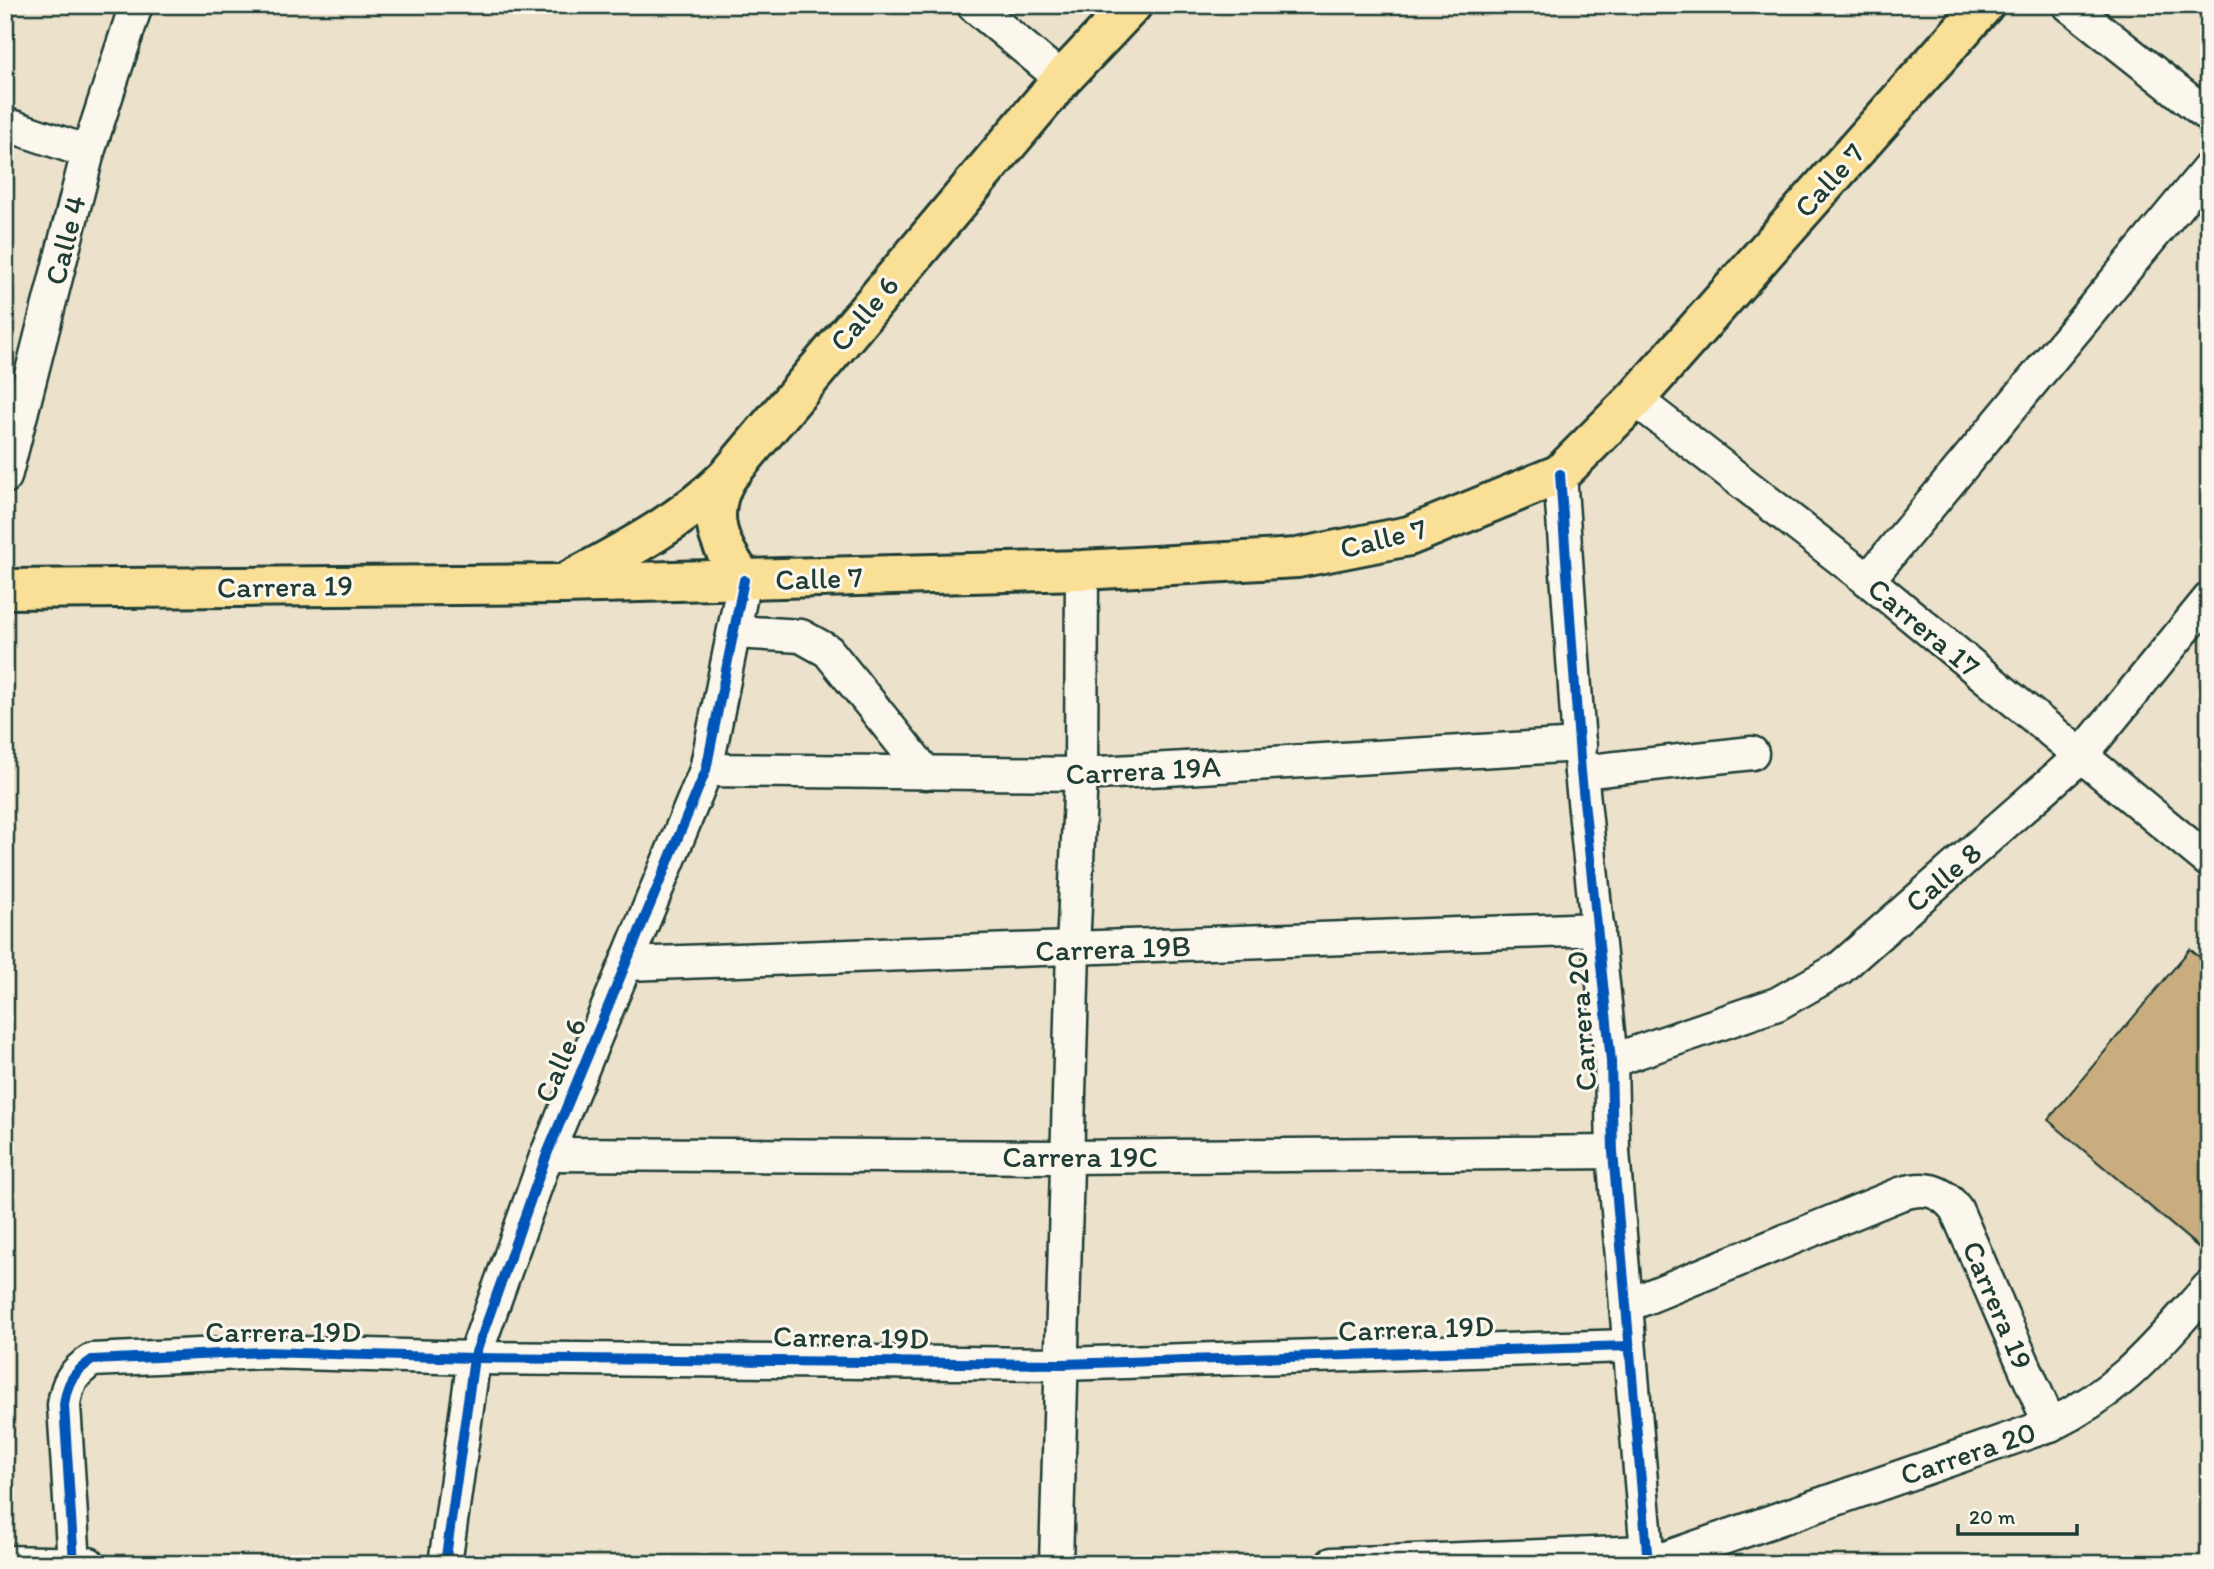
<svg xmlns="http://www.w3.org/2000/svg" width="2214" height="1569" viewBox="0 0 2214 1569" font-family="Itim,sans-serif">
<defs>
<filter id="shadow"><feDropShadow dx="6" dy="6" stdDeviation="0" flood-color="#0004"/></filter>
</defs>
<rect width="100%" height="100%" fill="#ece1cb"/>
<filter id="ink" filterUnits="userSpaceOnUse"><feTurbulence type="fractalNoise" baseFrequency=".0143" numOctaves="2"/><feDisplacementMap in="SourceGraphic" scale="14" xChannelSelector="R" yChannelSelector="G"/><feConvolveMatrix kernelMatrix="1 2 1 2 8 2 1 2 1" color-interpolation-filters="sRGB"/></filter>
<g filter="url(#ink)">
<path fill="#c9ad7f" stroke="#1f3d34" stroke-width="2" filter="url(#shadow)" d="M2190 949 2209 965V1244L2203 1251 2048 1120Z"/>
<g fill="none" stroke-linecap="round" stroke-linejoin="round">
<g stroke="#1f3d34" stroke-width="37">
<g id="street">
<path d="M973 5 1062 79"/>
<path d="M2069 5 2209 116"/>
<path d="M5 124 88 152"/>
<path d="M1635 399 1868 580 2209 861"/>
<path d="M1560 474 1581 772 1611 1061 1613 1152 1648 1564"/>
<path d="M5 477 88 152 136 5"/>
<path d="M1868 580 2209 168"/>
<path d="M735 632 801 636 828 651 926 773"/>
<path d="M706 770 1081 774 1580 745"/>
<path d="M1581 772 1752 753"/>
<path d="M627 964 1598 929"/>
<path d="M1611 1061 1777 1004 1839 969 2080 757 2209 599"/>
<path d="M547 1154 1067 1157 1613 1152"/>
<path d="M1626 1306 1900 1194C1924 1186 1940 1189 1956 1209L2050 1425"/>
<path d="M5 1562 89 1564"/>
<path d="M74 1564 64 1405C67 1382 73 1373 92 1360L263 1352 474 1358 1062 1364 1629 1346"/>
<path d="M445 1564 474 1358 547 1154 706 770 744 580"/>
<path d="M1056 1564 1073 949 1081 774 1082 570"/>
<path d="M1332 1564 1646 1552"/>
<path d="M1648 1564 2050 1425C2124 1389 2156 1346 2209 1287"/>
</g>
</g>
<g stroke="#1f3d34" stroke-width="44">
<g id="primary">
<path d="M727 477C704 516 720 547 744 580"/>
<path d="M569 581C625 551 681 522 727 477L1062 79 1132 5"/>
<path d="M5 589 564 584 1082 570 1297 558 1409 536 1560 474 1635 399 1984 5"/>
</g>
</g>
<use href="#street" stroke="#fbf7ec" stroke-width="32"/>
<use href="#primary" stroke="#fadf96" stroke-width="38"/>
<g stroke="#fbf7ec" stroke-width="15">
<g id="cycleway">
<path d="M1560 474 1581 772 1611 1061 1613 1152 1648 1564"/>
<path d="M74 1564 64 1405C67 1382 73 1373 92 1360L263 1352 474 1358 1062 1364 1629 1346"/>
<path d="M445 1564 474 1358 547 1154 706 770 744 580"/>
</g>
</g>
<use href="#cycleway" stroke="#0057b8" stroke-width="10"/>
</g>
</g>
<g text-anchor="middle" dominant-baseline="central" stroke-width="6" stroke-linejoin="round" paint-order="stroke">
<g font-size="30" fill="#1f3d34" stroke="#fbf7ec">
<text transform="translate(1829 180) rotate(-48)">Calle 7</text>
<text transform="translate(65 240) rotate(-76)">Calle 4</text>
<text transform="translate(864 313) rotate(-50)">Calle 6</text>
<text transform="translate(1383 538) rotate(-14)">Calle 7</text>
<text transform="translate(819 578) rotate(-2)">Calle 7</text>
<text transform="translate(285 586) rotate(-1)">Carrera 19</text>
<text transform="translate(1924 627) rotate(40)">Carrera 17</text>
<text transform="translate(1143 770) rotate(-3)">Carrera 19A</text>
<text transform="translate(1943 877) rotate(-41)">Calle 8</text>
<text transform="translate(1113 948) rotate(-2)">Carrera 19B</text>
<text transform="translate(1581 1021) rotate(-94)">Carrera 20</text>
<text transform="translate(560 1060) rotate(-67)">Calle 6</text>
<text x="1080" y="1156">Carrera 19C</text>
<text transform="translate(1998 1305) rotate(67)">Carrera 19</text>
<text transform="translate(1416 1328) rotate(-2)">Carrera 19D</text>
<text x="283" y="1331">Carrera 19D</text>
<text transform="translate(851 1337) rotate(1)">Carrera 19D</text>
<text transform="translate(1968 1453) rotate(-19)">Carrera 20</text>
</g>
</g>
<rect width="2214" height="1569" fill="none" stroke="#fbf7ec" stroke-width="28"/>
<rect x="14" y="14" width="2186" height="1541" fill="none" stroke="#1f3d34" stroke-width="2.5" filter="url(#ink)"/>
<path d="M1958 1524v10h119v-10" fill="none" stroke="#1f3d34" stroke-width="3.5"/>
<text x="1969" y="1524" font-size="21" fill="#1f3d34" stroke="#fbf7ec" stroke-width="5" paint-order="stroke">20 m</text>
</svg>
